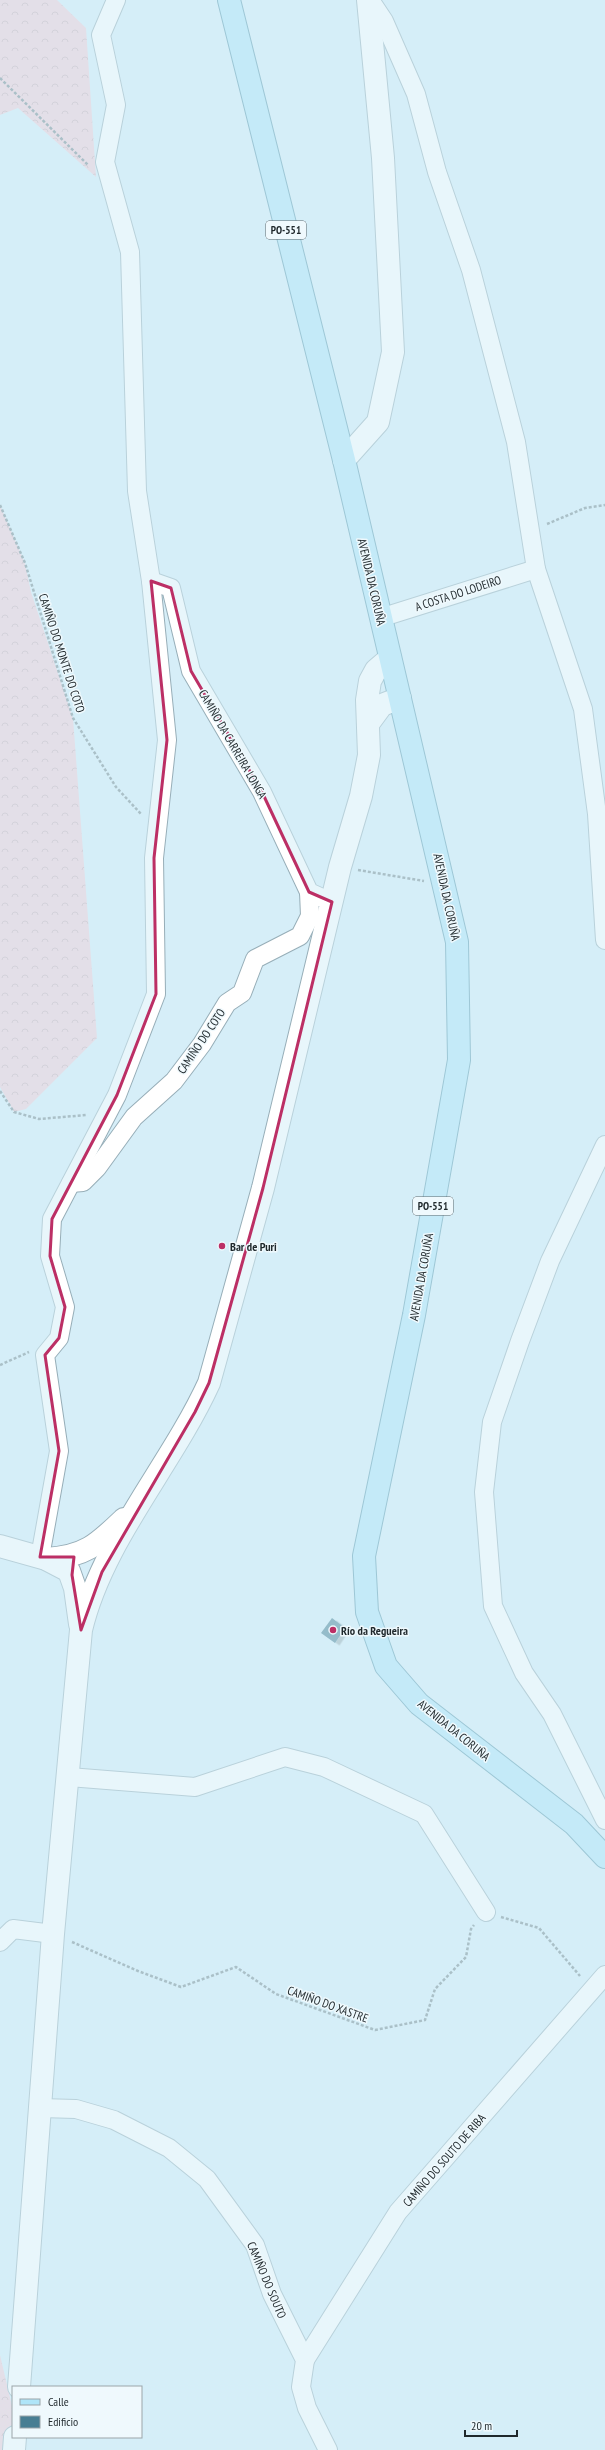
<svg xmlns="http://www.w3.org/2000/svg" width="605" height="2450" viewBox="0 0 605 2450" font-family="'PT Sans Narrow',sans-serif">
<defs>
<pattern id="forest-crowns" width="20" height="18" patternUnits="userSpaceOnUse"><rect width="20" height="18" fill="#f4ccd5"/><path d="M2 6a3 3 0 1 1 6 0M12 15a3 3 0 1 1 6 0" fill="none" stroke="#d1afb7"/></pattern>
<filter id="shadow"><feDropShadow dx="4.5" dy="2.5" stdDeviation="0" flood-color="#0004"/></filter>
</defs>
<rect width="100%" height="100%" fill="#d6eef8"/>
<g fill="url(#forest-crowns)">
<path d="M0 0H57L86 28 96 177 18 108 0 115Z"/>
<path d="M0 505 25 563 31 592 73 718 97 1038 26 1109 14 1112 0 1087Z"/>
<path d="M0 2355 13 2410V2437L21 2450H0Z"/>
</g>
<path fill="#477e93" filter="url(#shadow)" d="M332 1618 345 1628 335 1643 321 1633Z"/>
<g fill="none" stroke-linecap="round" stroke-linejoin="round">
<g stroke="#97aeb8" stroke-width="20">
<g id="street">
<path d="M370 0 384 21 416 94 437 172 471 270 516 442 536 569 583 709 597 814 605 940"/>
<path d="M151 581 171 588 191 671 262 792 309 892 320 897"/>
<path d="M380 618 536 569"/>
<path d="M605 1145 550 1261 520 1341 492 1422 484 1492 493 1606 524 1673 552 1714 605 1820"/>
<path d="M71 1183 83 1182 97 1168 134 1117 174 1081 202 1044 227 1003 242 993 255 959 300 936 310 916 309 892"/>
<path d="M40 1557 59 1451 45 1355 59 1338 65 1307 50 1256 52 1219 117 1095 156 994 154 858 167 740 151 581 137 491 130 252 105 162 116 105 101 35 116 0"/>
<path d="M69 1777 195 1787 285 1757 324 1767 424 1814 486 1912"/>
<path d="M0 1942 13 1929 53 1934"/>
<path d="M40 2108 76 2109 114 2120 169 2148 207 2179 255 2245 272 2294 305 2360 301 2387 307 2408 328 2450"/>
<path d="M305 2360 398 2212 605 1975"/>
</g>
</g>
<g stroke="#97aeb8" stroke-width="24">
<g id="secondary">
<path d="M344 460 378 422 393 352 383 158 368 0"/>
<path d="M368 724 382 705 400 698"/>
<path d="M0 1546 46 1559 69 1571 75 1588 80 1624"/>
<path d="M46 1559C85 1557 98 1544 124 1519"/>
<path d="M19 2387 53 1934 81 1630C102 1541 171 1466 209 1383L263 1188 340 867 361 796 369 755 367 700 370 681 376 670 390 658"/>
<path d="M14 2450 15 2437"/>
</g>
</g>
<g stroke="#5a97ad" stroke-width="24">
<path id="primary" d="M229 0 344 460 457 942 459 1060 414 1315 364 1556 367 1612 386 1666 419 1704 574 1824 605 1857"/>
</g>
<g stroke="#77888e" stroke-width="2.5" stroke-dasharray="3 2" stroke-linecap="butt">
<path d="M0 78 88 165"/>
<path d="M0 505 25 563 73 718 116 787 141 814"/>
<path d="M547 524 585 508 605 505"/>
<path d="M358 870 424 881"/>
<path d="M0 1091 14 1112 39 1119 87 1115"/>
<path d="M0 1365 29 1352"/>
<path d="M501 1917 539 1928 580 1976"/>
<path d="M72 1942 138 1971 181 1987 236 1967 276 1994 375 2030 425 2020 435 1989 466 1957 471 1929 474 1925"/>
</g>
<use href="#street" stroke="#fff" stroke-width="18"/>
<use href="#secondary" stroke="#fff" stroke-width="22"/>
<use href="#primary" stroke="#afe5f8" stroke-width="22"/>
</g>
<path d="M0 0H605V2450H0ZM151 581 171 588 191 671 262 792 309 892 332 902 263 1188 209 1383 195 1412 102 1572 81 1630 72 1575 74 1557H40L59 1451 45 1355 59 1338 65 1307 50 1256 52 1219 117 1095 156 994 154 858 167 740Z" fill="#d6eef8" fill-opacity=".55" fill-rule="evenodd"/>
<path fill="none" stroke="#bc2f65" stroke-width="3" stroke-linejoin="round" d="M151 581 171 588 191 671 262 792 309 892 332 902 263 1188 209 1383 195 1412 102 1572 81 1630 72 1575 74 1557H40L59 1451 45 1355 59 1338 65 1307 50 1256 52 1219 117 1095 156 994 154 858 167 740Z"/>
<g fill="#bc2f65" stroke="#eff9fd" stroke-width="1.5">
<circle cx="222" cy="1246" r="4"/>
<circle cx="333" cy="1630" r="4"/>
</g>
<g text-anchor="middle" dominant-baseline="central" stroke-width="3" stroke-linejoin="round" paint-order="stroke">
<g fill="#eff9fd" stroke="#5d676b" stroke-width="1">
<rect x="266" y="221" width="40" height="18" rx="3"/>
<rect x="413" y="1197" width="40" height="18" rx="3"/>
</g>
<g font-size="11" font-weight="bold" fill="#1f282c">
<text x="286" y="230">PO-551</text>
<text x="433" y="1206">PO-551</text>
</g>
<g font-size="12" fill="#1f282c" stroke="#eff9fd">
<text transform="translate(372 582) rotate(77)">AVENIDA DA CORUÑA</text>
<text transform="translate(458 593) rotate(-18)">A COSTA DO LODEIRO</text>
<text transform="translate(62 653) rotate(72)">CAMIÑO DO MONTE DO COTO</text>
<text transform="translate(233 744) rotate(60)">CAMIÑO DA CARREIRA LONGA</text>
<text transform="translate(447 897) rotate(78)">AVENIDA DA CORUÑA</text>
<text transform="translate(201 1041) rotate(-56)">CAMIÑO DO COTO</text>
<text transform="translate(421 1277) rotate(-80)">AVENIDA DA CORUÑA</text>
<text transform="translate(454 1730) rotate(39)">AVENIDA DA CORUÑA</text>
<text transform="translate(328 2004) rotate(20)">CAMIÑO DO XASTRE</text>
<text transform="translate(444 2160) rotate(-49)">CAMIÑO DO SOUTO DE RIBA</text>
<text transform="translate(267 2280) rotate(67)">CAMIÑO DO SOUTO</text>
</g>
<g font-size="12" font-weight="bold" fill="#1f282c" stroke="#eff9fd" text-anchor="start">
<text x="230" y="1246">Bar de Puri</text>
<text x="341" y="1630">Río da Regueira</text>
</g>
</g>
<rect x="12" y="2386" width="130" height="52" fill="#eff9fd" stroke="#9ca5a9"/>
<rect x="20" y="2399" width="20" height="6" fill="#afe5f8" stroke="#9ca5a9"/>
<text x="48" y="2406" font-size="12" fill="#1f282c">Calle</text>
<rect x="20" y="2416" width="20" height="12" fill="#477e93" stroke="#9ca5a9"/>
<text x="48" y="2426" font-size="12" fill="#1f282c">Edificio</text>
<path d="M465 2430v6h52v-6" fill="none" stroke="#1f282c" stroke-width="2"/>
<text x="471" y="2430" font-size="12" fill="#1f282c" stroke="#eff9fd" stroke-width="3" paint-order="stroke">20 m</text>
</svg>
